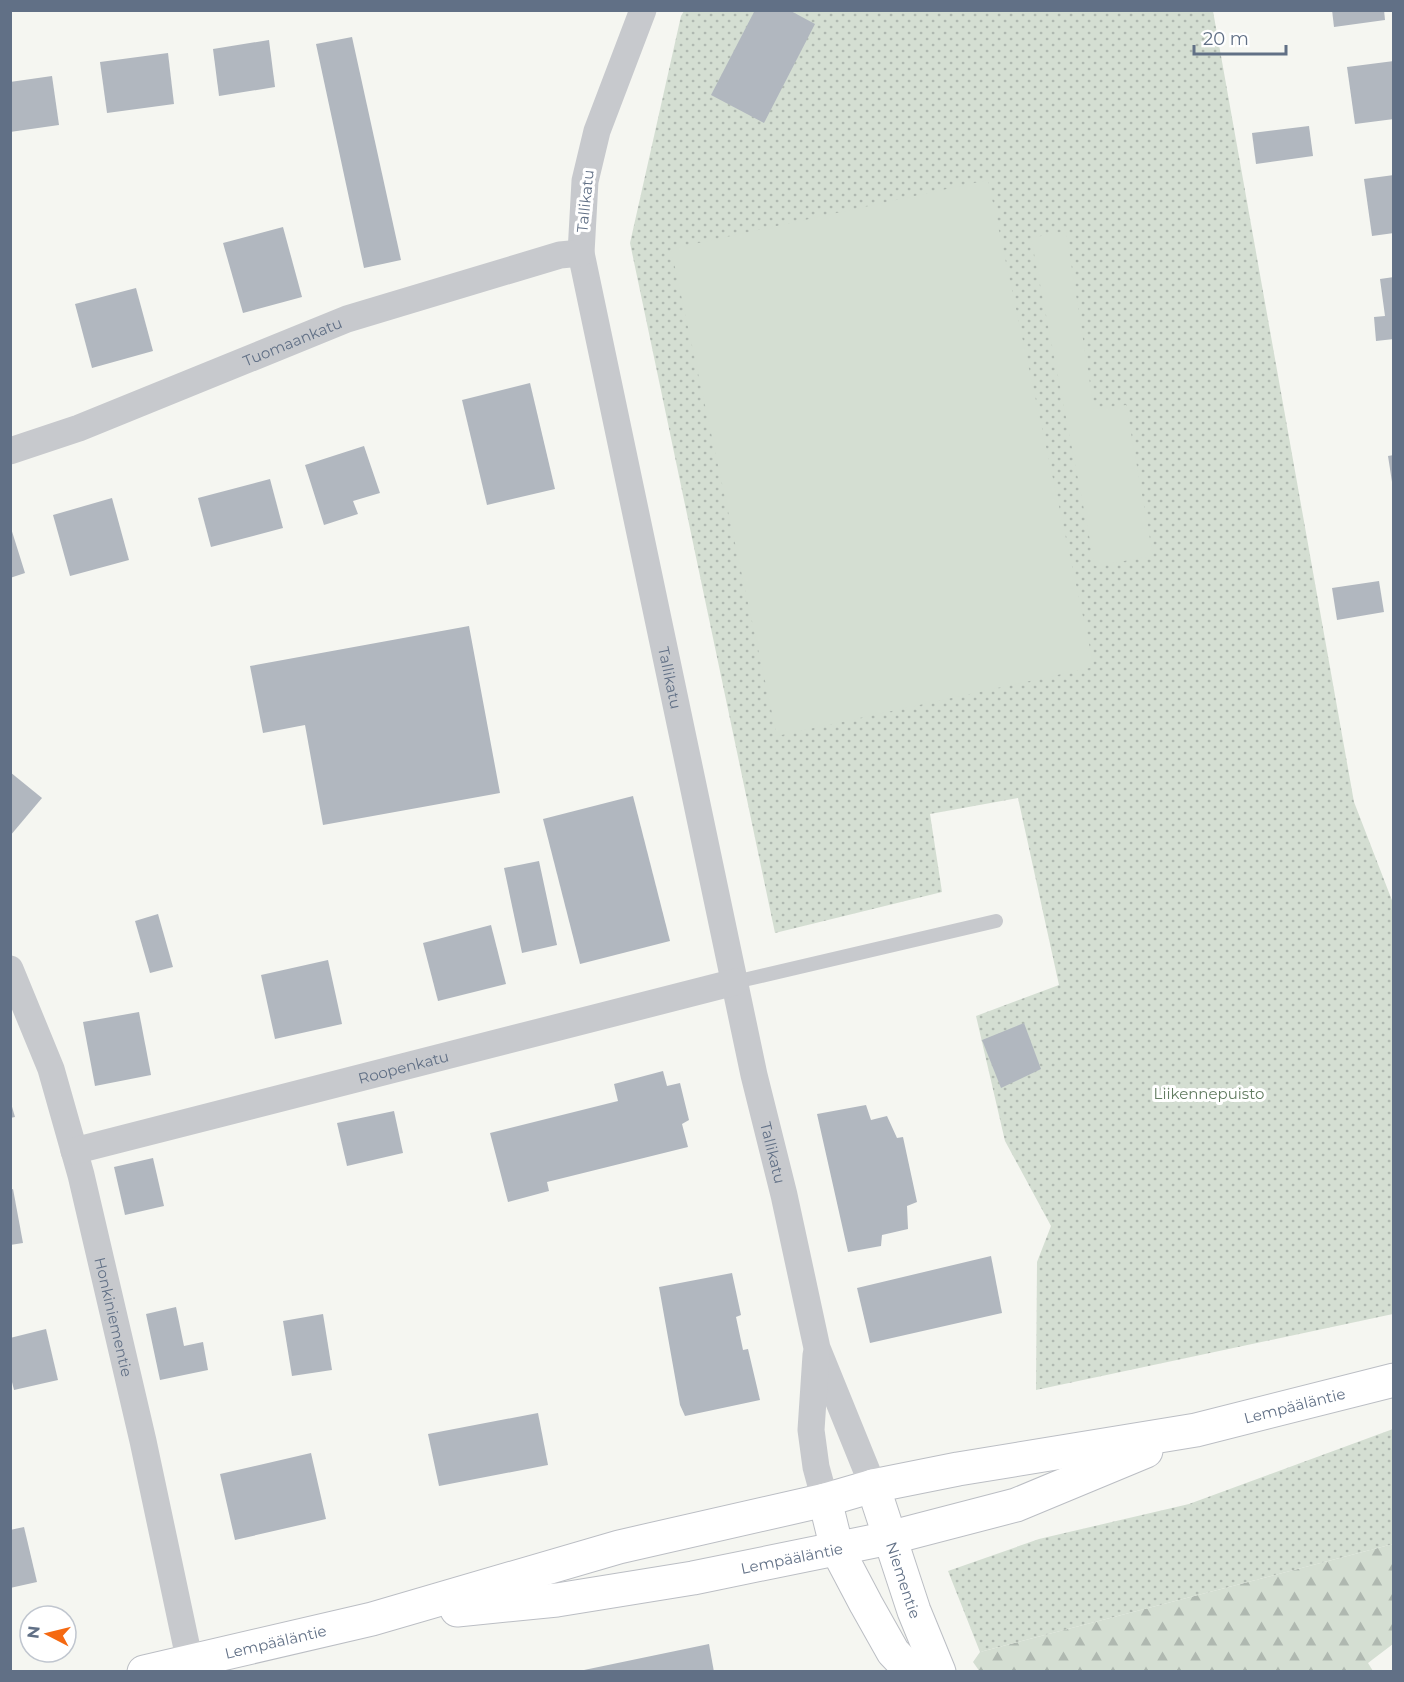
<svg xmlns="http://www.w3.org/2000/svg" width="1404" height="1682" viewBox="0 0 1404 1682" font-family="Montserrat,sans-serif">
<defs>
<pattern id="forest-firs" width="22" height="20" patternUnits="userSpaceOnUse" patternTransform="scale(1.5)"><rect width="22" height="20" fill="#d4ded2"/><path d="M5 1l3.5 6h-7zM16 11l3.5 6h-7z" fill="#afb8b0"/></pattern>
<pattern id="park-dots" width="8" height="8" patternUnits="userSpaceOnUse" patternTransform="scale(1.5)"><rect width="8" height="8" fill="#d4ded2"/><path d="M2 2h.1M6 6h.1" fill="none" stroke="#afb8b0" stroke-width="1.8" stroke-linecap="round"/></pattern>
</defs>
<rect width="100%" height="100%" fill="#f5f6f1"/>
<path fill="url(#forest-firs)" d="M1393 1544V1644L1368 1663 1373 1671 980 1672 973 1662 980 1652Z"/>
<g fill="url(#park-dots)">
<path d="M684 11H1213L1354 802 1393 903V1314L1036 1390 1037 1262 1051 1226 1005 1141 976 1016 1059 985 1018 798 930 814 942 892 775 933 630 243 681 16Z"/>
<path d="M1393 1429V1544L980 1652 948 1571 1039 1539 1189 1504Z"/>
</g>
<g fill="#d4ded2">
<path d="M988 180 1094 667 777 736 671 249Z"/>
<path d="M1066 231 1094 409 1126 405 1153 556 1095 566 1031 238Z"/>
</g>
<g fill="#b1b7bf">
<path d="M755 10H789L815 24 764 123 711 95Z"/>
<path d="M1332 10H1384L1385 20 1334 27Z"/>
<path d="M352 37 401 260 364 268 316 44Z"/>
<path d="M269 40 275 87 219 96 213 49Z"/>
<path d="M168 53 174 104 107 113 100 62Z"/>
<path d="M1394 61V119L1355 124 1347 67Z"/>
<path d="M52 76 59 125 10 132V82Z"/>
<path d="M1309 126 1313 156 1256 164 1252 133Z"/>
<path d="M1394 175V233L1372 236 1364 179Z"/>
<path d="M283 227 302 297 243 313 223 243Z"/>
<path d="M1394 277V339L1376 341 1374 317 1385 316 1380 279Z"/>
<path d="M136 288 153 351 92 368 75 304Z"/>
<path d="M530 383 555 489 487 505 462 400Z"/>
<path d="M364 446 380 493 353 501 358 514 324 525 305 465Z"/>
<path d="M1394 455V482H1392L1388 456Z"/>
<path d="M270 479 283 528 211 547 198 498Z"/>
<path d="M112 498 129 560 70 576 53 515Z"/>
<path d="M10 525 25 573 10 578Z"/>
<path d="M1379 581 1384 612 1337 620 1332 588Z"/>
<path d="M469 626 500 793 323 825 305 725 263 733 250 666Z"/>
<path d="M10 772 42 798 10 836Z"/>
<path d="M633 796 670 941 580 964 543 819Z"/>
<path d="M539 861 557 945 522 953 504 868Z"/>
<path d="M158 914 173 967 150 973 135 921Z"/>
<path d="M491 925 506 984 438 1001 423 943Z"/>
<path d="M328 960 342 1024 275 1039 261 975Z"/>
<path d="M139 1012 151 1075 95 1086 83 1022Z"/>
<path d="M1024 1023 1041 1069 1001 1088 982 1040Z"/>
<path d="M663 1071 667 1086 680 1083 689 1120 682 1124 688 1147 547 1182 549 1191 508 1202 490 1133 618 1101 614 1084Z"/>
<path d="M10 1100 15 1117 10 1118Z"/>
<path d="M866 1105 871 1120 887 1116 897 1138 903 1137 917 1202 907 1206 908 1229 882 1235 881 1246 848 1252 817 1114Z"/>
<path d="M394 1111 403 1153 347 1166 337 1123Z"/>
<path d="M153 1158 164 1206 125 1215 114 1167Z"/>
<path d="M13 1189 23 1243 10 1245V1190Z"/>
<path d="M991 1256 1002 1313 870 1343 857 1288Z"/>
<path d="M732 1273 741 1315 736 1317 743 1350 748 1349 760 1400 685 1416 680 1405 659 1287Z"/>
<path d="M176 1307 184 1346 203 1342 208 1370 160 1380 146 1314Z"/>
<path d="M323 1314 332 1370 292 1376 283 1321Z"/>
<path d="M46 1329 58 1380 14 1390 10 1374V1338Z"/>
<path d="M538 1413 548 1465 439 1486 428 1434Z"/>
<path d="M311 1453 326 1519 235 1540 220 1474Z"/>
<path d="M24 1527 37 1582 10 1588V1530Z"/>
<path d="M709 1644 714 1672H584V1670Z"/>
</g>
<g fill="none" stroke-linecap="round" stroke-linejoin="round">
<g stroke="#bbbec4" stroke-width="35">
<g id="secondary">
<path id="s5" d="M873 1486 914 1611 939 1672"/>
<path d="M825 1500 837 1549 866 1604 893 1652 912 1672"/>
<path id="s6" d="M457 1610 557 1600 693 1578 889 1538 1016 1505 1146 1451"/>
<path id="s7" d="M144 1672 372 1619 619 1547 825 1500 873 1486 958 1469 1196 1430 1394 1380"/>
</g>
</g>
<path stroke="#c7c9cd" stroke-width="14" d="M735 982 996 921"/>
<g stroke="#c7c9cd" stroke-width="27">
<path id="s1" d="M643 10 597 131 585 181 581 253 754 1075 784 1195 817 1348 873 1486"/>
<path id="s2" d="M10 451 79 428 347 319 560 255 581 253"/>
<path id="s3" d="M10 969 51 1069 81 1175 143 1441 192 1672"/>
<path id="s4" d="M74 1151 735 982"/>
<path d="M816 1355 811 1430 816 1467 825 1500"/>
</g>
<use href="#secondary" stroke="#fff" stroke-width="33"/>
</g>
<g text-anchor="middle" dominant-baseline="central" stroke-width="6" stroke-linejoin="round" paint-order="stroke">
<g font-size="15" fill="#617086" stroke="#fff">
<text transform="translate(585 201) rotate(-84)">Tallikatu</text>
<text stroke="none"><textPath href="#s2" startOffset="303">Tuomaankatu</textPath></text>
<text stroke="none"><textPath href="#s1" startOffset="687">Tallikatu</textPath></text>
<text stroke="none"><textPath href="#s4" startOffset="340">Roopenkatu</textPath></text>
<text stroke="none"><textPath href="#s1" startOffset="1173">Tallikatu</textPath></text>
<text stroke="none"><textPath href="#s3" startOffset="364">Honkiniementie</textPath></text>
<text stroke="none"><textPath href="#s7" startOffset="1182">Lempääläntie</textPath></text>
<text stroke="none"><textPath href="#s6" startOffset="339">Lempääläntie</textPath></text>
<text stroke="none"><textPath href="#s5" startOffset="99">Niementie</textPath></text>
<text stroke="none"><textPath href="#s7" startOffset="135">Lempääläntie</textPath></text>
</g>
<g font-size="15" fill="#627c61" stroke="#fff">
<text x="1209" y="1093">Liikennepuisto</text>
</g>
</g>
<rect width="1404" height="1682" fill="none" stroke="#617086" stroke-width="24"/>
<g transform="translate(48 1634) rotate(277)"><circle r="28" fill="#ffffff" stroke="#c0c6cf" stroke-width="1.5"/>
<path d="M0-4.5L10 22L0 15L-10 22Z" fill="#f56911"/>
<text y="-9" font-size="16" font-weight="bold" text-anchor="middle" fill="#617086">N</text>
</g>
<path d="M1194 45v9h92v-9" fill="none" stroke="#617086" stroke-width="3"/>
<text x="1203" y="45" font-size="18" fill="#617086" stroke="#ffffff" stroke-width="4.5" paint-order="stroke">20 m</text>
</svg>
